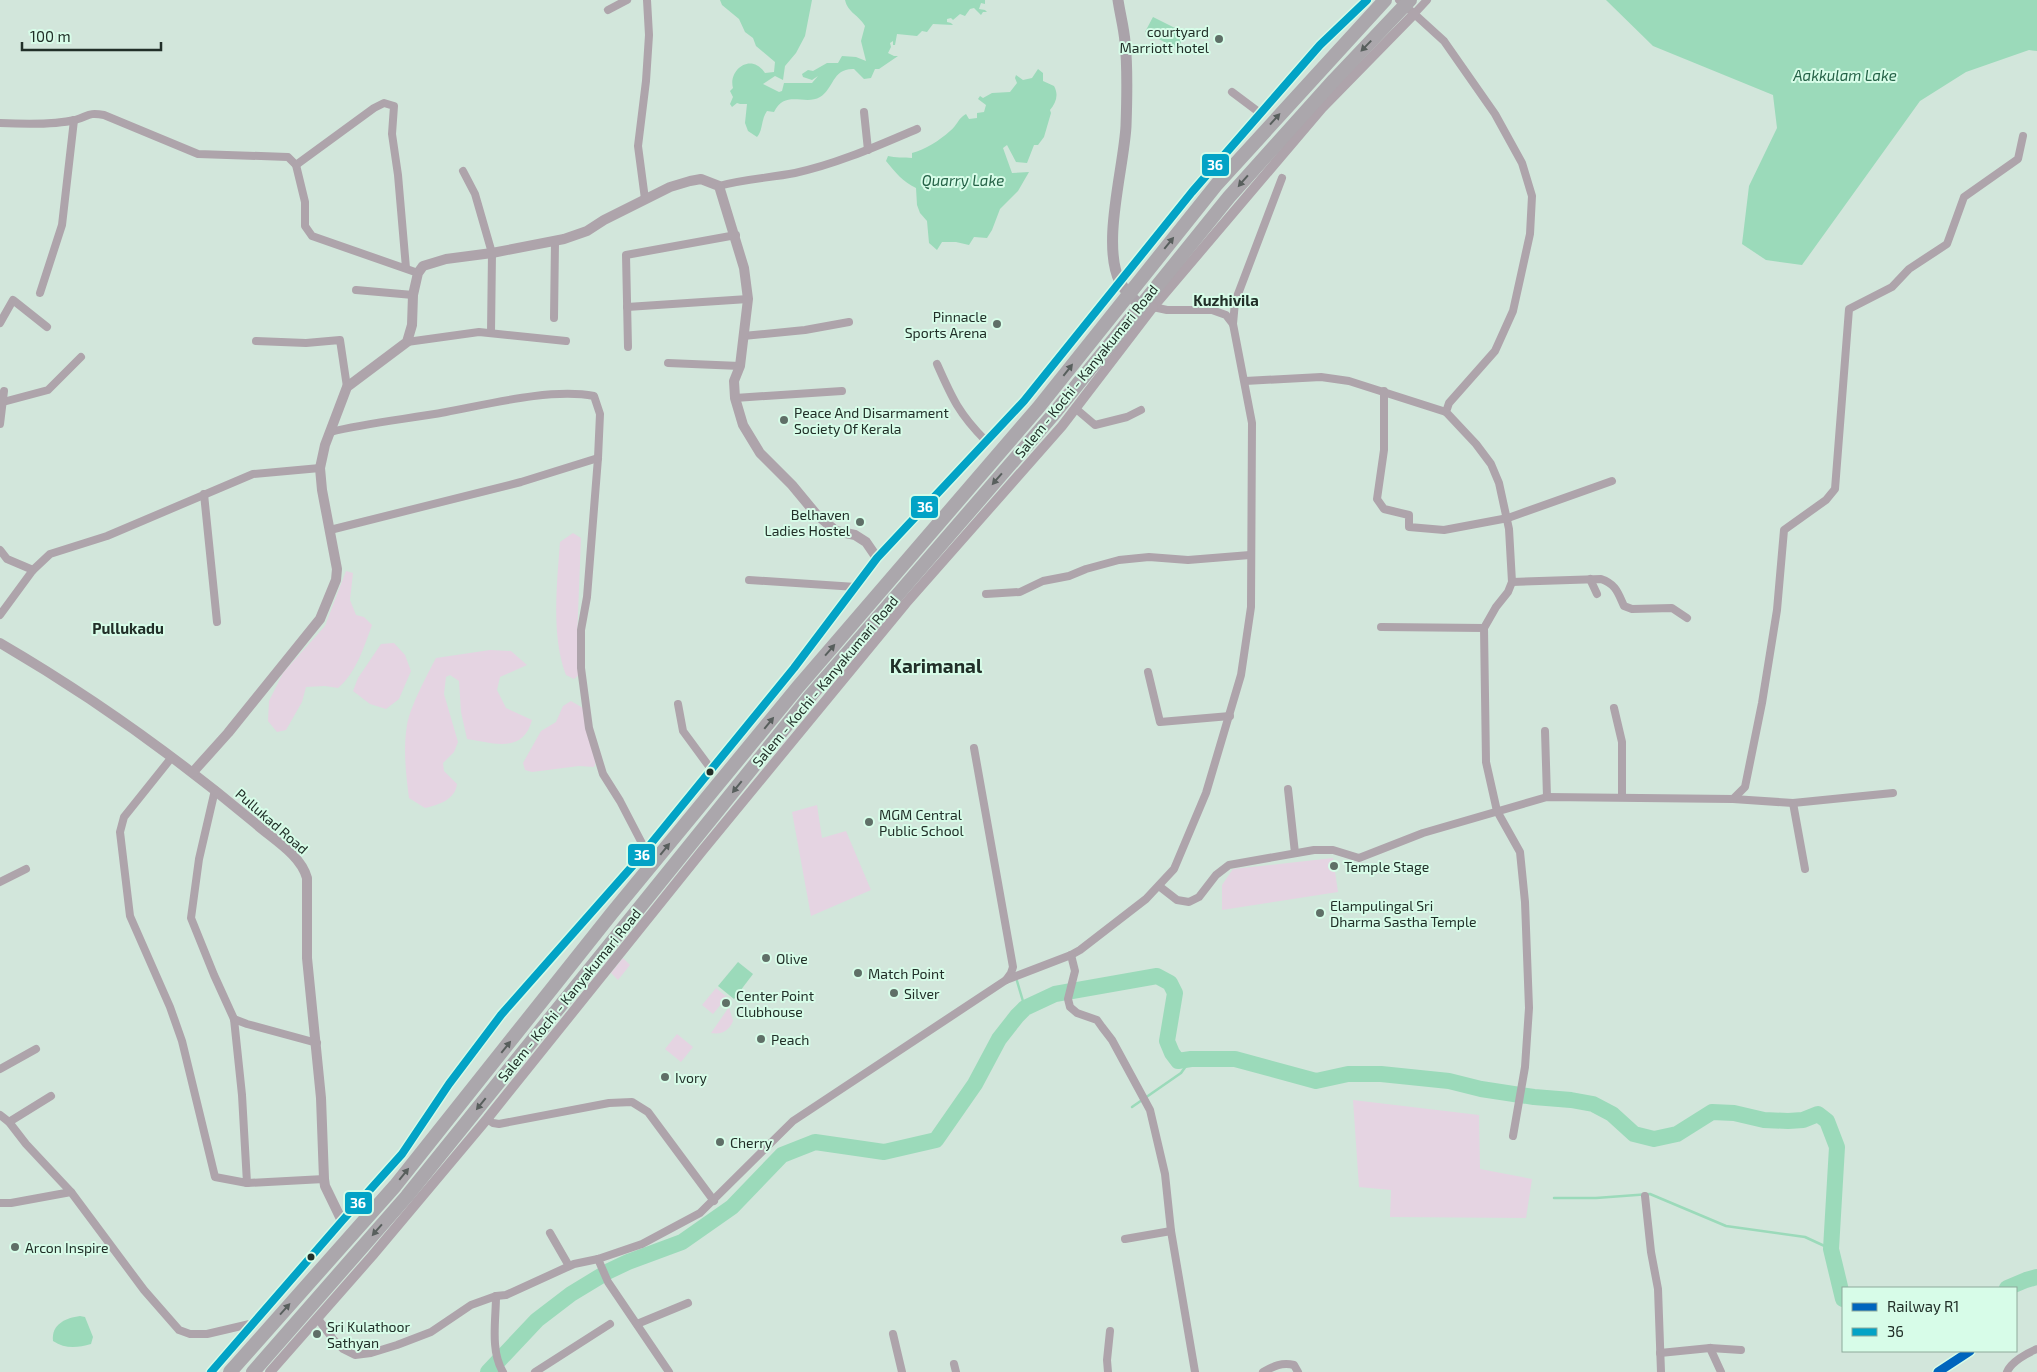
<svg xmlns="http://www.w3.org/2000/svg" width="2037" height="1372" viewBox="0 0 2037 1372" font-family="'Exo 2',sans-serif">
<rect width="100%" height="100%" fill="#d2e6db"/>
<g fill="#e5d4e2">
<path d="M573 533 581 538 577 640 580 674 574 679 566 675C551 636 557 583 560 542Z"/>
<path d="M346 571 353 573 350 600 356 615 364 617 372 625C364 647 356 673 338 688L325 686 306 687 302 702 286 730 277 732 268 721 269 701 283 673 325 626Z"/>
<path d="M394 643 405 655 411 671 399 699 386 709 370 704 353 691 358 678 381 644Z"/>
<path d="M490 650 511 651 527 665 500 677 497 690 506 708 532 720C523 754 493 743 467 739L461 712 459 681 450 675 446 677 444 694 458 742 454 752 443 763 444 771 457 784C455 800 438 805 425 808L409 798C406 775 403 749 407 725 410 707 427 675 436 658Z"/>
<path d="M571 701 583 708 597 760 594 767 579 766 532 772 525 770 523 763 541 731 556 722 563 706Z"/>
<path d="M817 805 822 838 846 831 871 890 811 916 792 812Z"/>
<path d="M1333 858 1338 892 1222 910V885L1233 869Z"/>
<path d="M623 958 630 965 618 980 611 973Z"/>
<path d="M716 988 727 997 713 1014 702 1005Z"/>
<path d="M729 1007 733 1021C729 1031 721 1035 711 1033Z"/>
<path d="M677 1034 693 1047 681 1062 665 1049Z"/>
<path d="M1353 1100 1479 1115 1480 1169 1532 1179 1526 1218 1390 1217 1391 1190 1359 1187Z"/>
</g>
<g fill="#9bdaba">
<path d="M720 0H812L805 36 796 53 785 66 783 80 775 76 763 84 779 92 782 91 784 83H812L818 76 812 80 803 77 802 74 808 70 813 71 827 63H838L842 56 856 57 866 61 861 41 865 26C859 15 848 13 845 0H985V4L981 3 979 9 985 10 987 12H983L981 15 974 8 970 9 965 16 960 14 953 20 951 18 947 19V22L951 23 953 25 933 24 927 32 922 31 917 36 897 34 895 45H893V41L890 43 891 47 888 53 894 56H898L879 69H875L871 78 864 79 854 69C832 68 834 89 820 97 805 106 785 89 774 112L767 111C761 119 763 131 757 137L748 131 745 123 747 104H740L737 103 732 107 730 104 733 97 730 91 733 88C728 70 751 52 765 73L774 72 775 62 756 46 753 38 745 32 739 19 722 5Z"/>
<path d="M1606 0H2037V51L2029 50 1966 72 1920 101 1802 265 1766 260 1742 244 1749 186 1777 128 1773 95 1653 46Z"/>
<path d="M1153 17 1185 33 1178 49 1145 32Z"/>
<path d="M1038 69 1043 73V81L1054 86C1059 95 1056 103 1050 110L1051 113 1044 137 1038 145H1034L1027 163 1016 162 1007 145 1003 148 1012 173 1029 172 1018 191 1000 209 992 230 987 238 974 237 969 245 956 242H942L937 250 929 243 927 221 920 213 917 205 916 188C903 182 895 172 886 161L888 156C895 158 904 157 912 158V153C925 150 940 140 950 131 957 126 958 118 966 114L969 119 977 118V113L984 112 986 105 978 99 980 96 983 98 992 93 1010 92 1017 83 1015 78 1016 75 1023 80 1032 78Z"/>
<path d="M738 962 753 974 734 999 718 986Z"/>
<path d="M80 1316 85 1317 93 1337 91 1344C77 1348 65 1349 53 1341 51 1324 66 1318 80 1316Z"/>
</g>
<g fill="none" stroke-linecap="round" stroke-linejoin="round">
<g stroke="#9bdaba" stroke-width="2.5">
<path d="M1017 981 1025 1008"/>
<path d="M1132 1107 1181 1073 1191 1059"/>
<path d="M1554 1198H1596L1650 1194 1726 1226 1805 1237 1831 1249 1830 1240"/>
</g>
<g stroke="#9bdaba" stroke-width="16">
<path d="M2007 1288 2026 1280 2037 1277"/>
<path d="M488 1372 537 1320 571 1294 609 1271 628 1262 682 1242 732 1207 782 1155 815 1142 884 1152 936 1140 975 1084 999 1039 1017 1016 1025 1008 1055 994 1157 976 1170 983 1175 993 1167 1041 1172 1053 1178 1061 1191 1059H1235L1316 1081 1348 1074H1381L1449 1081 1481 1089 1534 1097 1571 1100 1593 1104 1612 1114 1634 1134 1654 1139 1677 1134 1712 1112 1734 1113 1764 1120 1788 1121 1803 1120 1818 1114 1827 1121 1837 1147 1831 1249 1843 1299"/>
</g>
<g stroke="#aea4ab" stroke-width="8">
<path d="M1399 0 1444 41 1495 114 1522 163 1532 196 1530 234 1513 311 1495 351 1449 403 1446 412 1476 444 1491 464 1499 483 1509 529 1512 582 1508 592 1496 607 1484 628 1486 762 1497 811 1520 852 1525 902 1529 1008 1525 1067 1513 1136"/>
<path d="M608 10 627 0"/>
<path d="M1414 14 1427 0"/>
<path d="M1232 92 1260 113"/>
<path d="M864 112 868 150"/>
<path d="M0 123C21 124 54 125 75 120 89 116 88 112 104 115L198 154 288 157 296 165 305 202V226L312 236 418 273"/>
<path d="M296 165 374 108 384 103 394 106 392 134 398 175 406 268"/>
<path d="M463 171 475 194 492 253 491 333"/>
<path d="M719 186C744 179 769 178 795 173 837 164 877 146 917 129"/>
<path d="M645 199 638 146 646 81 649 35 647 0"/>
<path d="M356 290 413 295"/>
<path d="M40 293 62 225 74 120"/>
<path d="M627 307 748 299"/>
<path d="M554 318 555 242"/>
<path d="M0 323 13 300 47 327"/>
<path d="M1233 324 1235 302 1282 178"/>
<path d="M743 336 805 330 849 322"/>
<path d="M256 341 306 343 340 340 347 387"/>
<path d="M407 342 479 332 566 341"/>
<path d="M628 347 626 255 736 235"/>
<path d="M668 363 740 366"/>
<path d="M937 364C952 398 959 414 986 441"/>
<path d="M1245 381 1321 377 1349 381 1446 412"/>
<path d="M1384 391V450L1377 499 1384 509 1409 515V527L1444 530 1508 518 1612 481"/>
<path d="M735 398 842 391"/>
<path d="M3 402 48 390 81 357"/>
<path d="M1075 408 1095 425 1127 417 1141 410"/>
<path d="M0 424 4 391"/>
<path d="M330 432C368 423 407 419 446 412 489 404 551 388 594 396L600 414 598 458 587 597 581 630V668L589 728 603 774 620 801 645 849"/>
<path d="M204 494 217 622"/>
<path d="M330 530 521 482 598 458"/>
<path d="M0 550 7 559 33 570"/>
<path d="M1590 579 1597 594"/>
<path d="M749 580 856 587"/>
<path d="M1512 582 1601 579C1616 584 1618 593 1624 606L1632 609 1672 608 1687 618"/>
<path d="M986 594 1020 592 1043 581 1069 576 1086 569 1119 560 1149 557 1188 560 1250 555"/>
<path d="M0 615 33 570 50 554 107 536 253 474 320 468"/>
<path d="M1381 627 1484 628"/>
<path d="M1148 672 1160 722 1230 716"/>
<path d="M678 704 683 731 711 769"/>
<path d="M1614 708 1622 742V797"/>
<path d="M1545 731 1547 797"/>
<path d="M974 748 1013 967 1011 973 1006 980"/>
<path d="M172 757 124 817 120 832 130 916 170 1007 182 1041 215 1177 247 1183 324 1179"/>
<path d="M1288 789 1295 853"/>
<path d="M215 790 199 859 191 918 214 975 234 1019 242 1095 247 1183"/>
<path d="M1733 799 1793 803 1893 793"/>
<path d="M1793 803 1805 869"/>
<path d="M0 882 26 869"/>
<path d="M1159 886 1177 900 1189 902 1199 897 1216 875 1229 865 1314 850H1333L1359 858 1423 833 1547 797 1733 799 1745 787 1762 703 1777 610 1784 530 1826 500 1835 489 1849 309 1892 287 1909 269 1947 244 1964 197 2018 159 2023 136"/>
<path d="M1071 955 1075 971 1068 999 1070 1007 1077 1013 1097 1020 1102 1027 1112 1040 1150 1110 1165 1174 1171 1231 1195 1372"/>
<path d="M234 1019 247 1024 317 1043"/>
<path d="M0 1069 36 1049"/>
<path d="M0 1115 9 1122 26 1144 71 1192"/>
<path d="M487 1119 493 1123 499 1124 609 1103 632 1102 648 1112 714 1201"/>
<path d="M9 1122 51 1096"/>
<path d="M1645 1196 1651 1252 1658 1289 1661 1372"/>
<path d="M0 1203H11L71 1192 144 1290 179 1330 190 1334H207L254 1323"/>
<path d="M550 1233 569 1266"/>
<path d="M1125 1239 1171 1231"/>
<path d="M598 1259 608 1282 669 1372"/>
<path d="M496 1296C496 1319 490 1351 503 1372"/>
<path d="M318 1319 333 1339 343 1349 355 1355 371 1353 397 1345 431 1332 471 1305 496 1296 506 1295 574 1264 598 1259 642 1244 700 1213 793 1121 1006 980 1071 955 1080 950 1146 899 1174 869 1206 793 1241 675 1251 607 1252 423 1233 324 1226 315 1212 310H1167L1153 307"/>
<path d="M637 1324 688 1303"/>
<path d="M893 1334 902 1372"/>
<path d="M1710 1348 1721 1372"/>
<path d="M1660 1353 1710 1348 1741 1350"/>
<path d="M954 1364 956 1372"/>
<path d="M535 1372 610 1324"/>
<path d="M1108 1372 1107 1360 1110 1331"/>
<path d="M1263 1372C1274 1366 1282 1362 1294 1365L1298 1372"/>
<path d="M2007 1372C2011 1362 2027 1353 2037 1349"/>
</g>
<g stroke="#aea4ab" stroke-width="10">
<path d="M1153 307 1322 108 1414 14"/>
<path d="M0 643C91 696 175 756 256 824 273 839 301 855 307 878V958L321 1098 324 1179 325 1186 342 1221"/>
<path d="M193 772 228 733 320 619 336 580 337 569 322 490 320 468 325 445 347 387 407 342 412 325 413 295 418 273 423 266 446 259 492 253 564 239 587 231 604 220 670 187 690 181 701 179 719 186 744 268 748 299 740 366 734 381 735 398 743 425 760 453 792 485 816 514 836 531 855 535 866 542 877 558"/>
<path d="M211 1372 342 1221 402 1154 449 1084 501 1015 636 862 794 668 877 558 1024 401 1192 192 1320 45 1367 0"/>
<path d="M270 1372 372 1256 487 1119 702 851 906 603 1062 426 1153 307 1140 305"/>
</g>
<path stroke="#aaa3aa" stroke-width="11" d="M1118 0C1120 14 1124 28 1125 42 1128 69 1127 98 1126 126 1124 167 1101 245 1120 282 1125 291 1132 298 1140 305"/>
<g stroke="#aba7ac" stroke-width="14">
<path d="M230 1372 395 1186 612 913 798 687 1038 408 1217 184 1385 0"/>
<path d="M253 1372 407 1196 811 695 1052 416 1229 197 1334 80 1410 0"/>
</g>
<g stroke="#d7fce8" stroke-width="11">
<path id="bus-1" d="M211 1372 342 1221 402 1154 449 1084 501 1015 636 862 794 668 877 558 1024 401 1192 192 1320 45 1367 0"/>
</g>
<use href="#bus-1" stroke="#02a3c6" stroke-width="8"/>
<g stroke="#d7fce8" stroke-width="12">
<path id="rail-1" d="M1938 1372 1970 1351"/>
</g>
<use href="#rail-1" stroke="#0065bd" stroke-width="9"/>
</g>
<defs><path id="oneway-solid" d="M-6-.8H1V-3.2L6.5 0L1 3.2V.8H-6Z" transform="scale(1.25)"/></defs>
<g fill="#585f5d">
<use href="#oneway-solid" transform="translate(1366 46) rotate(134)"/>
<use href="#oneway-solid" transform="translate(1275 119) rotate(-48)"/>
<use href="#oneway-solid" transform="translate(1243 181) rotate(131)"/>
<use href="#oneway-solid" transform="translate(1169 243) rotate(-51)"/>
<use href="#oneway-solid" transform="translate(1068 370) rotate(-52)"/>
<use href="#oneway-solid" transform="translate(997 479) rotate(131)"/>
<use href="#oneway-solid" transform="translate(830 650) rotate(-49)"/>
<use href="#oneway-solid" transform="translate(769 723) rotate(-51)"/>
<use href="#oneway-solid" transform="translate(737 787) rotate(129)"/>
<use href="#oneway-solid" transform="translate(665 849) rotate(-51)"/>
<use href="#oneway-solid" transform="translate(506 1047) rotate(-51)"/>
<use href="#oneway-solid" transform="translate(481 1104) rotate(129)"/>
<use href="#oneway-solid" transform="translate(404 1174) rotate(-51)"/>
<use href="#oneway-solid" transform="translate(377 1230) rotate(131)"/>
<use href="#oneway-solid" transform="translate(285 1309) rotate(-48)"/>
</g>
<g fill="#5f6f67" stroke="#d7fce8" stroke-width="2">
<circle cx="1219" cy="39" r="5"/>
<circle cx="997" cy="324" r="5"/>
<circle cx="784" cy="420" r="5"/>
<circle cx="860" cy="522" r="5"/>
<circle cx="869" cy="822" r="5"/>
<circle cx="1334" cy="866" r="5"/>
<circle cx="1320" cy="913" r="5"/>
<circle cx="766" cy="958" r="5"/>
<circle cx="858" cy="973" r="5"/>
<circle cx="894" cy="993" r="5"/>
<circle cx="726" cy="1003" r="5"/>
<circle cx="761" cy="1039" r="5"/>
<circle cx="665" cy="1077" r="5"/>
<circle cx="720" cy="1142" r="5"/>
<circle cx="15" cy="1247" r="5"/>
<circle cx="317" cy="1334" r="5"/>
</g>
<g fill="#212f28" stroke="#d7fce8" stroke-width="2">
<circle cx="710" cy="772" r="4.5"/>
<circle cx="311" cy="1257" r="4.5"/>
</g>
<g text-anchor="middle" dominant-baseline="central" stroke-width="4" stroke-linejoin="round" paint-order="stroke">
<g font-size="14" fill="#212f28" stroke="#d7fce8" text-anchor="start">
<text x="1209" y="31" text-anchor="end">courtyard<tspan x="1209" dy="16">Marriott hotel</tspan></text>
<text x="987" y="316" text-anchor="end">Pinnacle<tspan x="987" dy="16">Sports Arena</tspan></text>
<text x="794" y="412">Peace And Disarmament<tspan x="794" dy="16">Society Of Kerala</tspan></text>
<text x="850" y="514" text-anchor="end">Belhaven<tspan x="850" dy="16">Ladies Hostel</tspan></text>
<text x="879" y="814">MGM Central<tspan x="879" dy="16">Public School</tspan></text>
<text x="1344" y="866">Temple Stage</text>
<text x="1330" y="905">Elampulingal Sri<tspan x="1330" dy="16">Dharma Sastha Temple</tspan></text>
<text x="776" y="958">Olive</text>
<text x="868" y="973">Match Point</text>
<text x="904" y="993">Silver</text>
<text x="736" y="995">Center Point<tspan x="736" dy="16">Clubhouse</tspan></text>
<text x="771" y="1039">Peach</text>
<text x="675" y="1077">Ivory</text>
<text x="730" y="1142">Cherry</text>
<text x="25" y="1247">Arcon Inspire</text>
<text x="327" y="1326">Sri Kulathoor<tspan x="327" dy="16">Sathyan</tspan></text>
</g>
<g font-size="14" fill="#212f28" stroke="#d7fce8">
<text transform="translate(1086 371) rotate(-51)">Salem - Kochi - Kanyakumari Road</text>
<text transform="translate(825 681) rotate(-50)">Salem - Kochi - Kanyakumari Road</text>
<text transform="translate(272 821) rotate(41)">Pullukad Road</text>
<text transform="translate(569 995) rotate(-51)">Salem - Kochi - Kanyakumari Road</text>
</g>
<g font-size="15" font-style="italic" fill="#256247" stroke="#d7fce8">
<text x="1845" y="75">Aakkulam Lake</text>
<text x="963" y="180">Quarry Lake</text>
</g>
<g font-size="15" font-weight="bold" fill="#212f28" stroke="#d7fce8">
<text x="1226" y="300">Kuzhivila</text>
<text x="128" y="628">Pullukadu</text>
</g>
<g font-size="19" font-weight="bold" fill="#212f28" stroke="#d7fce8">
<text x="936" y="665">Karimanal</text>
</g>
</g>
<g stroke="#d7fce8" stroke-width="2">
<rect x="1201" y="153" width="29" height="24" rx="5" fill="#02a3c6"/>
<rect x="910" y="495" width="29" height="24" rx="5" fill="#02a3c6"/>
<rect x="627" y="843" width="29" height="24" rx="5" fill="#02a3c6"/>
<rect x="344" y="1191" width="29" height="24" rx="5" fill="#02a3c6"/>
</g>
<g font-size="14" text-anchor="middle" font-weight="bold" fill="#fff">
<text x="1215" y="170">36</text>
<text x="925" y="512">36</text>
<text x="642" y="860">36</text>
<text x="358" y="1208">36</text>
</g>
<rect x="1842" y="1287" width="175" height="65" fill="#d7fce8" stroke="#8eaa9b"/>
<rect x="1852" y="1303" width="25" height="8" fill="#0065bd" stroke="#8eaa9b"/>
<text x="1887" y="1312" font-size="15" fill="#212f28">Railway R1</text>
<rect x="1852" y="1328" width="25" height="8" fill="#02a3c6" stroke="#8eaa9b"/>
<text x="1887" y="1337" font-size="15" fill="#212f28">36</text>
<path d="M22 42v8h139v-8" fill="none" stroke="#212f28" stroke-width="2.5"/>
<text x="30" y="42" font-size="15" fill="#212f28" stroke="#d7fce8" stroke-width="4" paint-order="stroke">100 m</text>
</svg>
